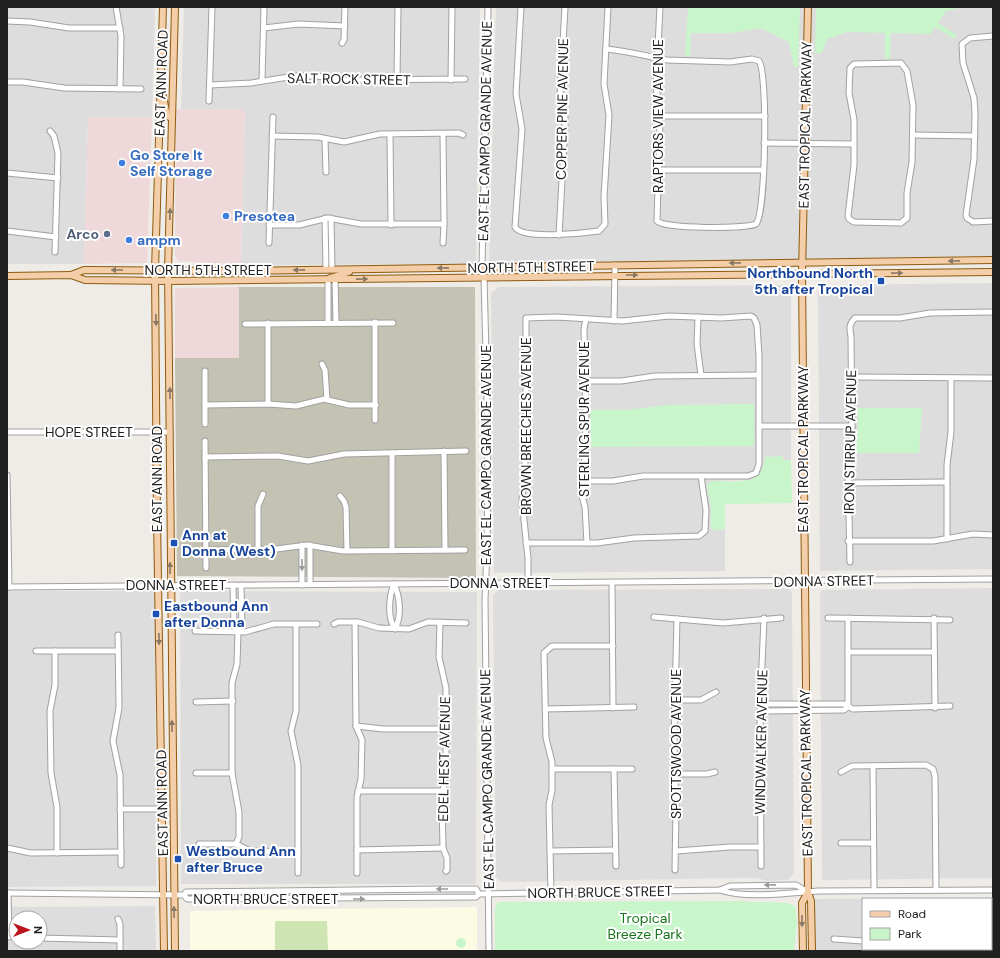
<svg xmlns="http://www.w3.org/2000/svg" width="1000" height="958" viewBox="0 0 1000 958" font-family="'DM Sans',sans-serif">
<rect width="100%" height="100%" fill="#efece7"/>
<g fill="#dedddd" fill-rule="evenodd">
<path d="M7 7H155L152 117H88L84 264H7Z"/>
<path d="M184 7H480L476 264 241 265 245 110 181 109Z"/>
<path d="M496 7H993V256L489 264Z"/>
<path d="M993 283V569L820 571 818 292 824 285Z"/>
<path d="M784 285 791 292V460L765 465 760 475 753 480 711 481 707 485 711 507V530L725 529V571L494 573 491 293 499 287Z"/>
<path d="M993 588V878L822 880 820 592 823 590Z"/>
<path d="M790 589 792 592 794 873 788 880 766 881 758 878H738L502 882 496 878 493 595 499 590Z"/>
<path d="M7 591H155L156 886 7 887Z"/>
<path d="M180 591 477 592 476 884H181Z"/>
<path d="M993 898V951H815V899ZM863 899H991V949H863Z"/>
<path d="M155 906 156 951H7V907ZM16 918H40V942H16Z"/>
</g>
<g fill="#eed8d9">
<path d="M176 109H245L241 265 178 261 175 255Z"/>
<path d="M88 117H152L147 263 84 264Z"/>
<path d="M239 287V358H175V288Z"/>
</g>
<path fill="#fcfbe4" d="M477 907V951H190V911Z"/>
<path fill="#c3c2b3" d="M239 287H475L476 578 177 576 175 358H239Z"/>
<path fill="#cee4b2" d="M275 921H327L328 951H275Z"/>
<g fill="#c9f5ca">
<path d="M688 7H800L798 67H794L789 42 761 28 732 33H691L690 56H685Z"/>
<path d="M816 7H964L946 11 938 23 957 35 955 39 935 27 930 34 891 33 890 59H885V33L847 32 827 39 822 53H815Z"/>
<path d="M754 404V446L591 447 590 410H627L667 405Z"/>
<path d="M858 408H922L919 453H855L858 429Z"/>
<path d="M782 456 784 460H791L792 503 725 504V529L711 530V507L707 485 711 481C735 480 763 489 765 457Z"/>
<path d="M743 901C757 904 784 900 795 906L797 921 794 951H495V908L498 902Z"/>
<circle cx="461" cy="943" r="5"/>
</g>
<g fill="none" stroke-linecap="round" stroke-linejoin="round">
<g stroke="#a1a1a1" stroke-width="7">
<g id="minor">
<path d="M116 7 121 36 120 89"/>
<path d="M488 7 482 267 484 278C487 385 490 493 485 600L489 951"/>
<path d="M521 7 516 94 522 129 515 227C522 240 585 233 599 231L605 224 604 197 609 115 604 84 608 7"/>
<path d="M7 21 30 22 69 28H120"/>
<path d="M264 28 298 24 345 26"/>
<path d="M993 36 970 38 962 44 963 63 974 98 975 114 974 159 966 215 967 218 973 222 993 221"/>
<path d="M342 43 344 40 345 7"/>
<path d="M606 49C627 51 646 56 667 60L730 62 752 59 759 61C768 73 766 213 756 224 744 229 665 229 657 221L660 120 656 85 660 7"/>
<path d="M901 63 907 71 913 105 912 162 907 193V218L901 223 854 222 849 219 848 216 854 165V120L849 93 850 68 854 64Z"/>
<path d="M262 80 264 7"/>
<path d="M397 80 398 7"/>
<path d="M451 80 452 7"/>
<path d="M7 82H23L64 88 141 89"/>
<path d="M210 85 251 83 295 76H317L346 80 465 79"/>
<path d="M209 101 212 7"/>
<path d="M660 116H765"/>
<path d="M50 131 54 136 58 153 55 252"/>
<path d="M443 134 444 224 443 243"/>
<path d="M390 135 391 225"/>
<path d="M913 135 975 136"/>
<path d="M272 136 318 137 344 142 380 134 459 133 463 135"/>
<path d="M325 139 326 172"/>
<path d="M764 143 854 144"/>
<path d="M658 170H763"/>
<path d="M7 173 58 178"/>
<path d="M325 218 326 270"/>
<path d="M331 218 332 270"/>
<path d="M269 225H299L328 218 361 224H444"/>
<path d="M7 231 56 237"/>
<path d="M559 235 565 125V114L560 95 565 7"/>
<path d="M269 243 273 117"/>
<path d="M328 279V322"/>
<path d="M335 279 336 322"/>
<path d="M698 317 697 344 701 375"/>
<path d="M586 319 584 329 586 419 585 457 581 492 585 507 587 543"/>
<path d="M614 321 615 265"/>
<path d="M375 322V420"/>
<path d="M268 323V404"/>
<path d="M245 324 393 323"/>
<path d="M322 364 325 370 327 400"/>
<path d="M852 377 993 378"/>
<path d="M585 381H621L655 376 759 375"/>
<path d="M205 405 268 404 296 406 324 399 349 405H376"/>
<path d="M205 424V371"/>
<path d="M759 426H852"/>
<path d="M7 432H170"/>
<path d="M205 441 206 568"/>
<path d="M444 451 445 550"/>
<path d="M392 453V551"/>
<path d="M205 457 278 456 308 461 344 454 466 451"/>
<path d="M7 475 9 587"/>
<path d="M848 483 946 482"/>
<path d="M340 496 344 501 346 507 347 551"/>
<path d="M947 539V465L951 432V378"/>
<path d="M848 541H933L973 534 993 535"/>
<path d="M526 543H597L634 538 699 536 705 531 706 510 701 476"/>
<path d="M302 545V585"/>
<path d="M258 549V506L263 494"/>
<path d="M206 550 276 549 307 545 343 551 465 550"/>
<path d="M850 562 848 469 852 438 851 337C850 329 848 325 855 318H900L930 313 993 312"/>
<path d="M528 582V558L522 501 526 448V318L557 317 622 321 669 316 721 318 751 316 754 318 757 325 759 356V464L756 473 748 476H643L613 481H582"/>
<path d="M612 583 613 708"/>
<path d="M310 584V545"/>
<path d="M394 584C400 597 402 616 395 629 387 618 389 596 394 584Z"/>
<path d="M233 585 234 626 238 632"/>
<path d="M7 587 993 579"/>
<path d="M654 617 723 623 781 618"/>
<path d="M828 618 950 620"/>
<path d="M848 618V707"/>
<path d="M934 618 935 708"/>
<path d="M355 622 356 726 362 740 361 779 357 797V873"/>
<path d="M440 622 439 657 446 688V763L442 803 443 848 447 858V870L446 871"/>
<path d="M296 624V711L291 731 298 765V873"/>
<path d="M334 624 338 622H358L379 628 409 629 428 622 466 623"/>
<path d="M195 631 245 632 274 624H317"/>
<path d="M118 635 119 708 113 741 120 775 121 865"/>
<path d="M36 651H118"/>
<path d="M55 651V685L50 711 51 773 57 807V853"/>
<path d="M848 652H934"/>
<path d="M674 700H701L716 692"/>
<path d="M196 702 233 701"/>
<path d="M760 704H844L853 709 950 706"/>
<path d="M546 709 634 707"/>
<path d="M760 711 844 710 848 707"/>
<path d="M356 726 383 729H446"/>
<path d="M873 766 874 890"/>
<path d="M552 769H632"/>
<path d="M614 769 616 866"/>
<path d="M841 772 852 766 926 765 933 769 935 776 936 890"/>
<path d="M196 773H232"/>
<path d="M675 774H707L715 772"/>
<path d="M358 791H444"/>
<path d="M120 809H162"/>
<path d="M841 843H873"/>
<path d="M199 844H236L250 851 298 852"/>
<path d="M236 844 239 837V812L232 773V683L237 664 238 632 242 628 241 585"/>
<path d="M7 848 31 853 121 852"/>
<path d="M357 850 443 848"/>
<path d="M550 851 615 850"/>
<path d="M676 851 730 847H761"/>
<path d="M761 866 760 711 764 618"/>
<path d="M675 870 676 809 674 743 677 619"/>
<path d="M720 890C744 899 791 893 818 891L993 890"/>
<path d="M7 893 182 895"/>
<path d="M8 893 9 937"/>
<path d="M551 893 549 805 552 790V762L546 738 544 653 552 646H613"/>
<path d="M479 894 476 889H438L186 892 184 895 187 899 476 897 479 894 720 890 730 886 796 885 808 892"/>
<path d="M118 919 120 924V951"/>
<path d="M991 935H993"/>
<path d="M40 938 120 940"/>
<path d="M834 939 863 941"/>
<path d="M907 949V951"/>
<path d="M970 949V951"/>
</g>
</g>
<g stroke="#8d5b0f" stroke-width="8">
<g id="major">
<path d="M163 7 155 270 157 519 164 951"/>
<path d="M808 7 802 274 808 892 811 901 812 951"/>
<path d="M163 96 167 116 172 118"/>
<path d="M71 275 84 270 240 271 993 260"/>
<path d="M7 276 71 275 85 280 168 281 993 272"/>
<path d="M330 278 349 272"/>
<path d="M175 951 168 270 175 7"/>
<path d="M803 951 802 903 808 892"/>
</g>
</g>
<use href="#minor" stroke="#fff" stroke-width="5"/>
<use href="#major" stroke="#f3cea9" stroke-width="6"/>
</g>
<defs><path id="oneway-solid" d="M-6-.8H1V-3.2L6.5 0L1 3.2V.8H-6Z"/></defs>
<g fill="#8a7764">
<use href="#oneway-solid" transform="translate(170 214) rotate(-88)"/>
<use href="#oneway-solid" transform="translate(954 261) rotate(179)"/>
<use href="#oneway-solid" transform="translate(735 263) rotate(179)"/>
<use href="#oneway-solid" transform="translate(443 268) rotate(179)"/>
<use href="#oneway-solid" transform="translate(117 270) rotate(-180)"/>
<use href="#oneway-solid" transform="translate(299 270) rotate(179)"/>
<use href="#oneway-solid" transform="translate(897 273) rotate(-1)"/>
<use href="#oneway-solid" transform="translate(632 275)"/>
<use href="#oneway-solid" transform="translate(362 279) rotate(-1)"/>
<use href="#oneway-solid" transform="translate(156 320) rotate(89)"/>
<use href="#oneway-solid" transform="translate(170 393) rotate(-91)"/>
<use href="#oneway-solid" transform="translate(170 568) rotate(-90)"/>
<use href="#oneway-solid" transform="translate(159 639) rotate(89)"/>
<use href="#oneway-solid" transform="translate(172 726) rotate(-91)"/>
<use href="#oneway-solid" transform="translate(174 912) rotate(-91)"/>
<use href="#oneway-solid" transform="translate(802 921) rotate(89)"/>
</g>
<g fill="#9b9b9b">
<use href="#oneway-solid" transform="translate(302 565) rotate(90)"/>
<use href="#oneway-solid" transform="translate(770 885) rotate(179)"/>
<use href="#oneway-solid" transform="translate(442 889) rotate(-180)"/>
<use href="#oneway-solid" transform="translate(359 899)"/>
</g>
<g fill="#3f7fe0" stroke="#fff" stroke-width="1.5">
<circle cx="122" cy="163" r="4"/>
<circle cx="226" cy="216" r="4"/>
<circle cx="129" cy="240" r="4"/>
</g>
<circle fill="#5c6f8a" stroke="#fff" stroke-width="1.5" cx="107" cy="234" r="4"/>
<g fill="#1a4fb4" stroke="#fff" stroke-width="1.5">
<rect x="877" y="277" width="8" height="8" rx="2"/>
<rect x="170" y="539" width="8" height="8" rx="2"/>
<rect x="152" y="610" width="8" height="8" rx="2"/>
<rect x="174" y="855" width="8" height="8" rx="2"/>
</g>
<g text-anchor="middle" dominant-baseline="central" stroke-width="4" stroke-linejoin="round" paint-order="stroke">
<g font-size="14" fill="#202020" stroke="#fff">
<text transform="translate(349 79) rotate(1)">SALT ROCK STREET</text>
<text transform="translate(161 83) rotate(-88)">EAST ANN ROAD</text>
<text transform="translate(562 109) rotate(-89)">COPPER PINE AVENUE</text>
<text transform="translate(658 116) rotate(-90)">RAPTORS VIEW AVENUE</text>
<text transform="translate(805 125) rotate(-89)">EAST TROPICAL PARKWAY</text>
<text transform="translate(485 131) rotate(-89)">EAST EL CAMPO GRANDE AVENUE</text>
<text transform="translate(531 267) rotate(-1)">NORTH 5TH STREET</text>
<text x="208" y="270">NORTH 5TH STREET</text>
<text transform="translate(584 419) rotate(-90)">STERLING SPUR AVENUE</text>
<text transform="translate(526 426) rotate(-90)">BROWN BREECHES AVENUE</text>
<text x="89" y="432">HOPE STREET</text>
<text transform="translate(850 442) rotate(-89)">IRON STIRRUP AVENUE</text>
<text transform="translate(803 449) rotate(-90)">EAST TROPICAL PARKWAY</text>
<text transform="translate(486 455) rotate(-90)">EAST EL CAMPO GRANDE AVENUE</text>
<text transform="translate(157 479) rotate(-90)">EAST ANN ROAD</text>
<text transform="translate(824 581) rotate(-1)">DONNA STREET</text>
<text x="500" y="583">DONNA STREET</text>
<text x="176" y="585">DONNA STREET</text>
<text transform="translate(761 742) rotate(-89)">WINDWALKER AVENUE</text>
<text transform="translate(676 744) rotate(-90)">SPOTTSWOOD AVENUE</text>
<text transform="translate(444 759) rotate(-89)">EDEL HEST AVENUE</text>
<text transform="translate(806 773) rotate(-91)">EAST TROPICAL PARKWAY</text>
<text transform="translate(487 779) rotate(-91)">EAST EL CAMPO GRANDE AVENUE</text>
<text transform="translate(162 803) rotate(-91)">EAST ANN ROAD</text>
<text transform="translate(600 892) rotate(-1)">NORTH BRUCE STREET</text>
<text x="266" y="899">NORTH BRUCE STREET</text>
</g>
<g font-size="14" font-weight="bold" fill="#366cbe" stroke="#fff" text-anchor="start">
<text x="130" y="155">Go Store It<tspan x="130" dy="16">Self Storage</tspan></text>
<text x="234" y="216">Presotea</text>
<text x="137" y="240">ampm</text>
</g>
<g font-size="14" font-weight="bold" fill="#4e5e75" stroke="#fff" text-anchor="end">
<text x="99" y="234">Arco</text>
</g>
<g font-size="14" font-weight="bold" fill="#164399" stroke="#fff" text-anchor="start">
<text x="873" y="273" text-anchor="end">Northbound North<tspan x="873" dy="16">5th after Tropical</tspan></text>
<text x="182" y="535">Ann at<tspan x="182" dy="16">Donna (West)</tspan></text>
<text x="164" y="606">Eastbound Ann<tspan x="164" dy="16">after Donna</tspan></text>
<text x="186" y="851">Westbound Ann<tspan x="186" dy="16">after Bruce</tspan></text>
</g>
<g font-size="14" fill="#177519" stroke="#fff">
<text x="645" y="918">Tropical<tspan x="645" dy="16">Breeze Park</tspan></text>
</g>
</g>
<rect width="1000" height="958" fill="none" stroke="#202020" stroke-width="16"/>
<rect x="862" y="898" width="130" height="52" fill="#ffffff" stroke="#a6a6a6"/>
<rect x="870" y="911" width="20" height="6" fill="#f3cea9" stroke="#a6a6a6"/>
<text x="898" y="918" font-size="12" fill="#202020">Road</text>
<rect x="870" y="928" width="20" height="12" fill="#c9f5ca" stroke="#a6a6a6"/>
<text x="898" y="938" font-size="12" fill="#202020">Park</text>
<g transform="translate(28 930) rotate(90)"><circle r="19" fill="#ffffff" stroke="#a6a6a6"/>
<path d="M0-3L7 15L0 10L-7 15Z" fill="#bc141e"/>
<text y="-6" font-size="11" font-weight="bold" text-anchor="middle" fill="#202020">N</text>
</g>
</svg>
